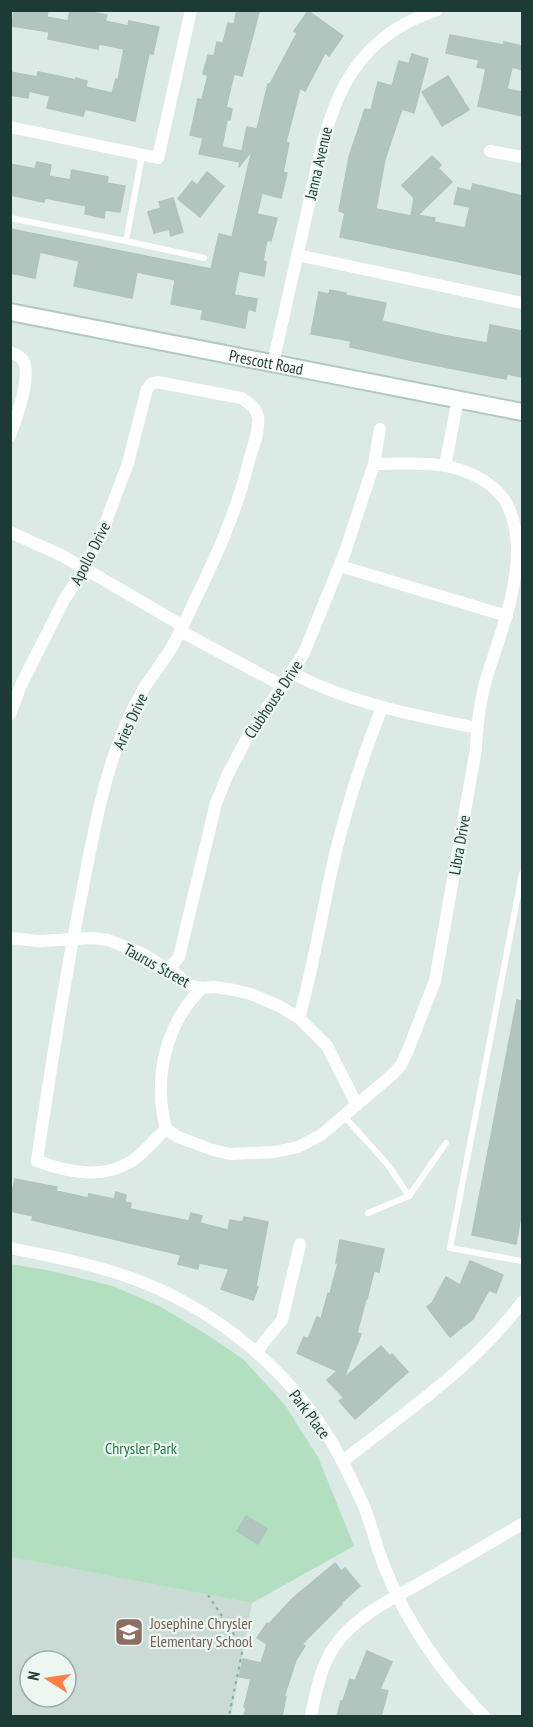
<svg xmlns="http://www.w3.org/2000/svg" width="533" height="1727" viewBox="0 0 533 1727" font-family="'PT Sans Narrow',sans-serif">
<rect width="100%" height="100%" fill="#dceae5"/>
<path fill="#cadad4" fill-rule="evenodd" d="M11 1557 252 1603 231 1716H11ZM30 1661H66V1697H30Z"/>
<path fill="#b2dfc0" d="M10 1264 47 1270 113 1286 161 1307 209 1336 243 1359 285 1405 318 1457 354 1546 252 1603 11 1557Z"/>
<g fill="#b1c5be" stroke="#aec4bc" stroke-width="1.5">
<path d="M14 10H48L47 17 68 21 70 10H82L107 15 105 21 128 26 129 21 159 27 153 54 149 53 135 121 85 109 83 116 47 108 50 96 29 91 28 98 10 95V72L37 77 38 72 76 80V78L87 81 86 87 112 93 116 79 118 80 124 49 99 44 98 49 48 39 49 32 12 26Z"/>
<path d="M237 10 259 12 242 76 234 74 226 107 232 109 230 120H227L222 147 242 151 247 127 257 129 268 84H270L297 33 294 31 308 11 343 36 329 56 325 53 305 91 300 88 286 142 289 143 283 172 287 173 281 198 262 193 257 214 277 218 271 241 267 240 263 261 266 262 264 276 239 271 234 295 257 299 255 311 248 309 245 328 201 319 203 310 171 304 175 280 137 272 132 298 74 286 79 261 40 252 35 278 10 273V229L211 269 219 234 232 237 252 150 239 167 240 162 199 154 203 138 190 135 198 99 202 100 208 75 203 74 208 55 214 56 217 42 223 43 228 23 234 24Z"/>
<path d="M450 35 504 45V42L522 46V70L512 67 507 89 522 92V116L478 106 486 69 477 67 479 60 446 53Z"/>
<path d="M412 54 428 59 414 113 402 109 385 159 376 209 411 216 414 198 402 185 432 156 441 165 438 168 452 182 418 215 435 218 434 222 465 228 470 207 454 204 458 188 471 191 473 184 522 196V275L340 237 345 213 339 211 349 157 365 109 371 110 378 82 392 86 399 61 409 64Z"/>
<path d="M448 76 469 110 442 126 422 92Z"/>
<path d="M37 162 51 165 49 176 70 180 72 170 108 177 107 183 125 186 120 212 105 210 104 218 85 214 86 206 45 198 44 202 10 195V164L35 169Z"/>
<path d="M207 172 224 186 200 217 178 199 192 181 197 185Z"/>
<path d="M173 198 183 232 171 236 169 229 154 233 148 212 161 208 159 202Z"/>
<path d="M330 290 346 293 345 295 386 303 382 321 442 335 487 343 490 325 522 331V377L507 374 506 379 419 362 350 347 351 341 311 334 319 292 329 294Z"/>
<path d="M517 1000 522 1001V1210L516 1244 472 1235Z"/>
<path d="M15 1179 57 1187 56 1191 88 1198 89 1194 114 1199 116 1192 126 1195 125 1202 131 1203 130 1209 189 1221 191 1213 202 1216 200 1223 228 1230 230 1220 243 1222 244 1217 268 1222 256 1286 258 1287 253 1300 221 1289 229 1269 199 1263 198 1269 178 1264 181 1255 32 1220 33 1216 10 1211V1201Z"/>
<path d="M340 1240 384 1249 379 1272 374 1271 367 1299H366L357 1333 361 1334 344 1378 381 1346 390 1356 392 1354 408 1372 355 1419 339 1401 344 1398 327 1380 337 1371 297 1353 304 1337 308 1339 317 1317 321 1319 328 1293 330 1294 338 1263H336Z"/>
<path d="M470 1261 503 1275 496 1293 489 1290 473 1319 450 1337 427 1307 432 1303 446 1277 460 1285Z"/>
<path d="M246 1516 267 1529 258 1544 237 1531Z"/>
<path d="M335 1563 341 1571 345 1568 360 1586 341 1603 342 1604 302 1644 305 1646 296 1660 284 1697H286L282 1716H244L246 1708 244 1707 251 1679 239 1677 243 1659 261 1663 267 1644 257 1638 267 1623 269 1624 292 1599Z"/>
<path d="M367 1651 392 1662 380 1689 388 1691 381 1716H337L341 1701H343L350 1679 355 1681Z"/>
</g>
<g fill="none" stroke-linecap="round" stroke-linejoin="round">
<g stroke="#aecbc2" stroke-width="20">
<g id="secondary">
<path id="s1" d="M10 312 522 412"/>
</g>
</g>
<path stroke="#79b2a3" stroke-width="2" stroke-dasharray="3 4.5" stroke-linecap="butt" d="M208 1595 243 1648 229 1716"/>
<g stroke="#fff" stroke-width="6">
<path d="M10 218 126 241 142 155"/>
<path d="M126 241 204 258"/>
<path d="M522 874 450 1248 522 1261"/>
<path d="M344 1116 388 1165 409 1196 368 1213"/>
<path d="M409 1196 446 1143"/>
</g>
<g stroke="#fff" stroke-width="12">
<path d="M10 127 158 158 191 10"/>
<path d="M490 151 522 157"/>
<path d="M297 255 522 303"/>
<path d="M10 352C15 354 20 356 23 360 32 374 16 420 10 436"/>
<path d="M273 363C284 314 295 265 306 217 326 126 336 43 437 10"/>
<path d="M445 466 458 399"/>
<path d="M10 532 63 556 183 626"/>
<path d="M340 566 507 616"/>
<path d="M180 631 283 686"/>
<path d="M292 673C349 703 414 715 477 728"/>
<path d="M10 714 21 685 64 600 84 569 104 527 128 463 147 389 151 384 157 382 241 398C248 402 257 408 258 417 260 431 252 448 249 461 237 510 217 555 195 600 188 615 181 631 173 645 164 661 152 675 143 690 106 754 95 826 81 897 64 985 50 1072 37 1161 67 1172 103 1180 132 1161 144 1153 155 1139 166 1129 153 1079 165 1024 202 988"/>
<path d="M10 938 39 941 92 938 108 940 139 952 178 975 187 985 202 988 216 987 234 990 251 994 281 1007 299 1018 327 1046 357 1105"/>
<path d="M169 969 179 957 216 803 228 774 247 738 304 653 345 552 374 464 380 429"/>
<path d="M299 1018C315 962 323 904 337 847 349 799 364 753 382 707"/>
<path d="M166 1129 178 1137 213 1150 230 1154 274 1152 298 1147 321 1135 392 1075 401 1065 408 1050 435 981 476 749C477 719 481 692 491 664 507 615 533 546 504 499 490 480 469 471 446 466 425 462 396 464 374 464"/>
<path d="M10 1248C56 1257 103 1266 147 1284 219 1314 284 1367 326 1433 340 1455 351 1478 362 1502 371 1522 376 1545 384 1566 407 1623 441 1673 484 1716"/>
<path d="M256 1352 282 1320 300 1244"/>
<path d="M343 1461C405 1412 475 1366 522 1302"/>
<path d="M311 1716C316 1692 320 1668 334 1647 355 1615 395 1598 427 1579 459 1561 491 1542 522 1524"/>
</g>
<use href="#secondary" stroke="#fff" stroke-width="16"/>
</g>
<defs>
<g id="school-square" transform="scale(1.5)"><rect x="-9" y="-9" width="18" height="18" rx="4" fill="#8d6e63" stroke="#ecf7f2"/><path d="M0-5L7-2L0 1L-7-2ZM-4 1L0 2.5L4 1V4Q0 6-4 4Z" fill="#fff"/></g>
</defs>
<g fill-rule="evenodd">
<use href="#school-square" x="129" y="1632"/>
</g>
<g text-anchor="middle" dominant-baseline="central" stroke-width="4.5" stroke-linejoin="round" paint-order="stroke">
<g font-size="16" fill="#1c3b34" stroke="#ecf7f2">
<text transform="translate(318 163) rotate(-77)">Janna Avenue</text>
<text stroke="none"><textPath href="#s1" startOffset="261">Prescott Road</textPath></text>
<text transform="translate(90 553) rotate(-63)">Apollo Drive</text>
<text transform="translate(273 699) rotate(-56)">Clubhouse Drive</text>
<text transform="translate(130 721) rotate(-65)">Aries Drive</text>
<text transform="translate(459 845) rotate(-80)">Libra Drive</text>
<text transform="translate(157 965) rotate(29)">Taurus Street</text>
<text transform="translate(310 1414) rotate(53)">Park Place</text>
</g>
<g font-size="16" fill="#237648" stroke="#ecf7f2">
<text x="141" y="1448">Chrysler Park</text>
</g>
<g font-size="16" fill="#785e54" stroke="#ecf7f2" text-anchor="start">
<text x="150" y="1623">Josephine Chrysler<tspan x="150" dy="18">Elementary School</tspan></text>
</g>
</g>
<rect width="533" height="1727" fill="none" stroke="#1c3b34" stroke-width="24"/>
<g transform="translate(48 1679) rotate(282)"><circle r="28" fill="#ecf7f2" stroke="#99aca6" stroke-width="1.5"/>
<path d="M0-4.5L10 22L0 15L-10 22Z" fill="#ff7e45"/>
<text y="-9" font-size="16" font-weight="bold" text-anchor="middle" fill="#1c3b34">N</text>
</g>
</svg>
